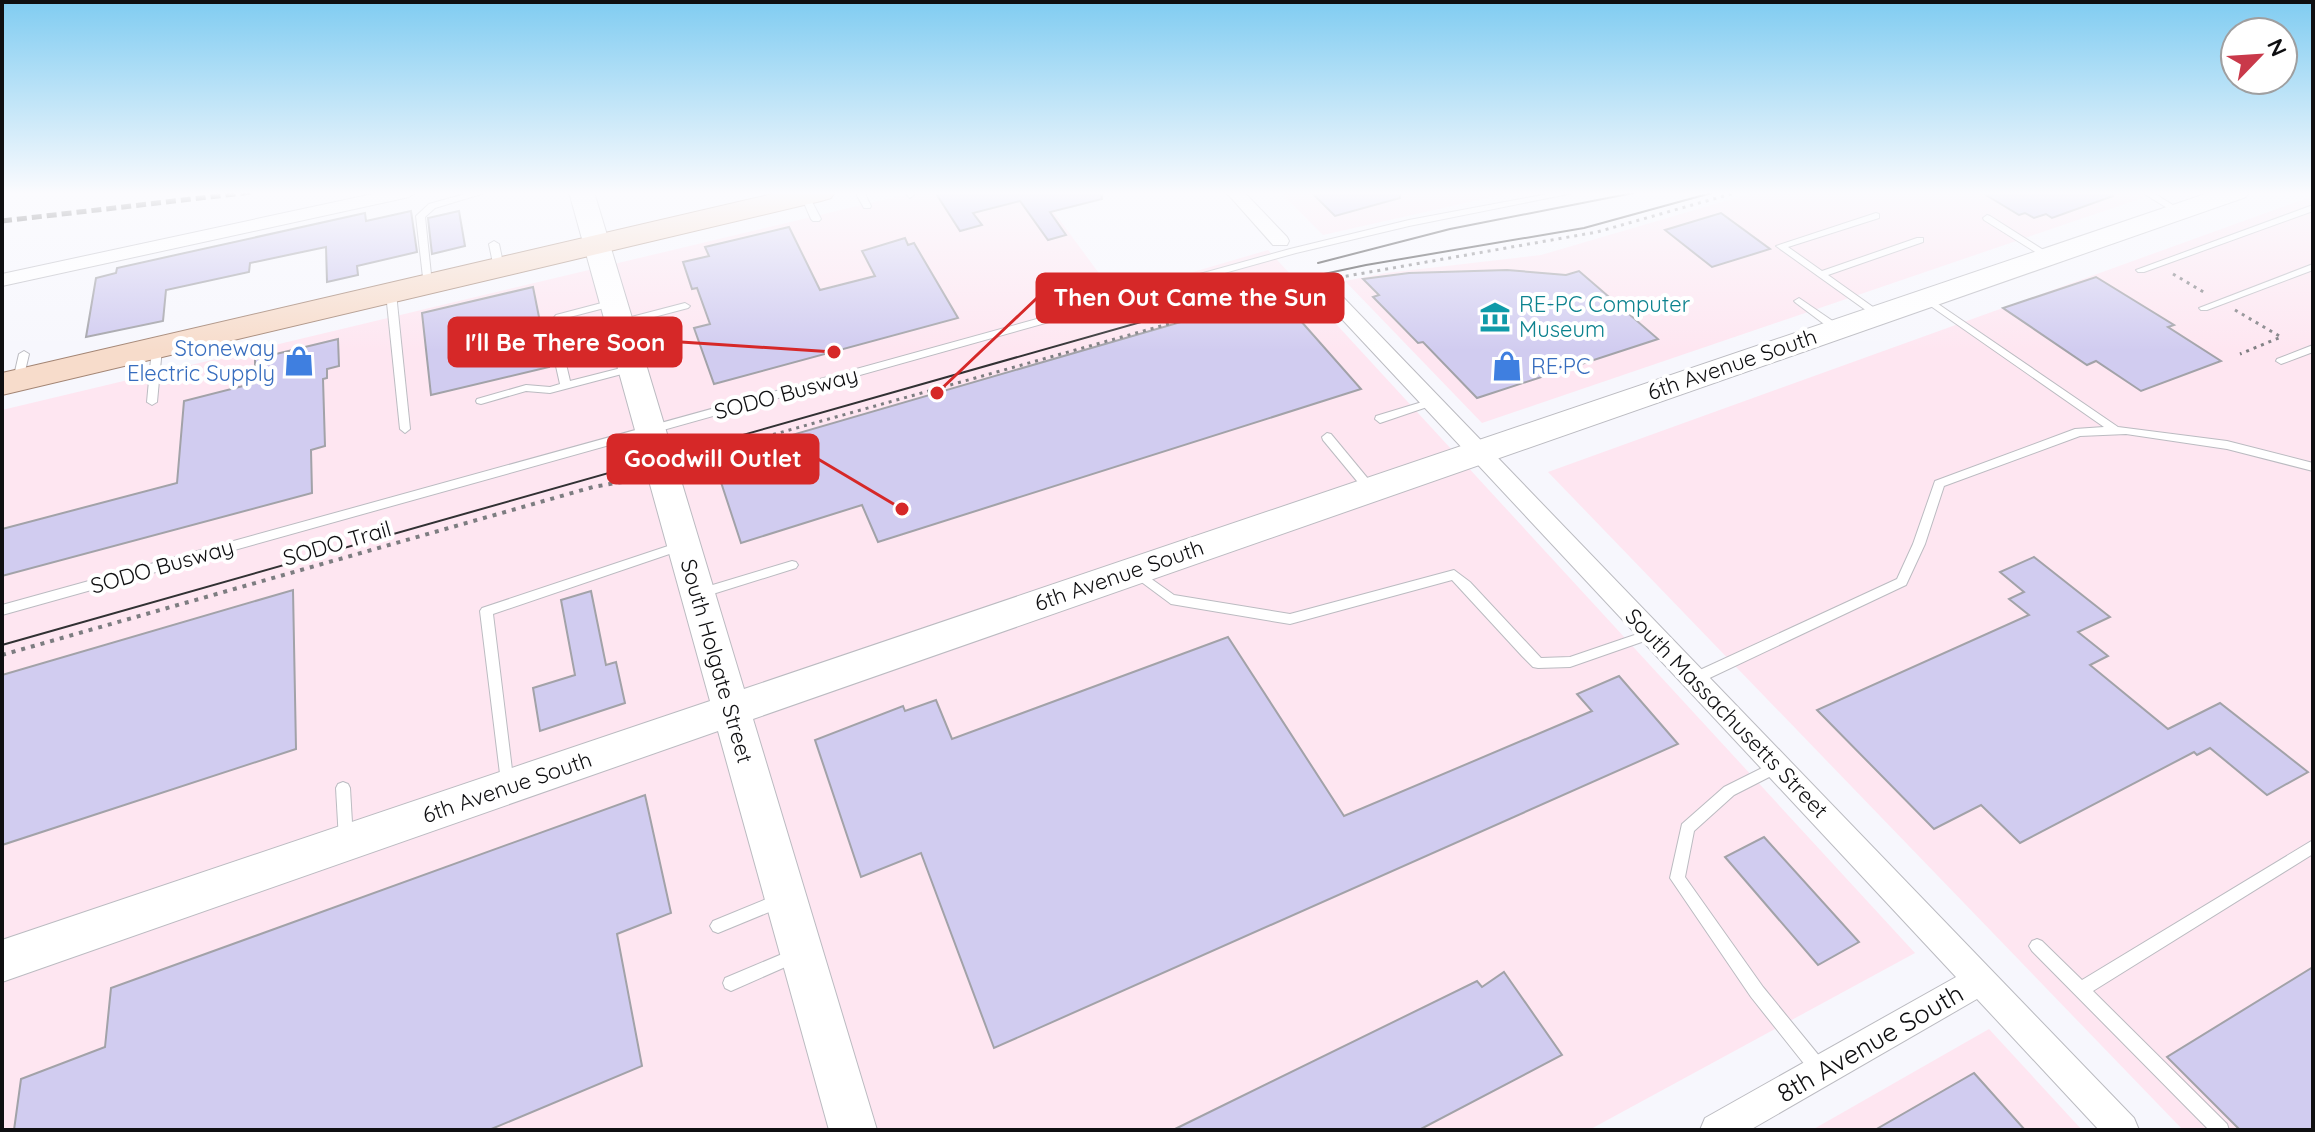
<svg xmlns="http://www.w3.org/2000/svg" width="2315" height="1132" viewBox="0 0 2315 1132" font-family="Quicksand,sans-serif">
<rect width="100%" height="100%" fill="#f7f7fd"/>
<g fill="#fee6f1">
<path d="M916 192H1039L1115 295 1268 250 1915 953 1589 1130H2V410Z"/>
<path d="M1280 192H1514L1323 235Z"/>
<path d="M1756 192H2160L1482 423 1345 281 1386 273 1541 255Z"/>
<path d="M2313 196V1130H2183L1548 472Z"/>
<path d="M1989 1029 2082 1130H1812Z"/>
</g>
<g fill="#d1ccf0" stroke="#a2a2a8" stroke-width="2">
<path d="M935 192H1101L1102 199 1050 212 1066 235 1048 240 1020 201 973 213 982 225 960 231Z"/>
<path d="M1311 192H1400V198L1335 216Z"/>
<path d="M1981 192H2113V196L2052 218 2046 214 2034 218 2025 213 2019 215Z"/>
<path d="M411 211 417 252 357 266 358 275 327 282 326 247 250 263 249 272 166 290 163 321 86 337 96 278 116 273 117 268 365 213 366 221Z"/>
<path d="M459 211 465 246 432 254 428 218Z"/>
<path d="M1721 213 1770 249 1712 267 1665 230Z"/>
<path d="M789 227 820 290 875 276 862 251 905 238 908 245 914 243 958 318 714 384 694 328 710 324 697 288 692 289 683 262 709 256 705 247Z"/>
<path d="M1507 270 1566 275 1579 271 1658 339 1477 398 1423 342 1418 343 1373 297 1379 295 1363 279 1409 273Z"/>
<path d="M2096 277 2174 325 2168 327 2221 361 2141 391 2096 361 2087 365 2003 308Z"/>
<path d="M533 287 549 367 431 395 422 313Z"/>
<path d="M1277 294 1361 389 878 542 862 505 741 543 713 458Z"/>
<path d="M338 339 339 366 327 369V378L323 379 325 446 311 450 312 493 2 576V529L177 483 184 401 255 383V359Z"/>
<path d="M2034 557 2110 617 2078 632 2108 656 2090 665 2168 729 2220 703 2308 772 2267 795 2210 748 2197 755 2194 752 2020 843 1981 805 1934 829 1817 710 2029 615 2009 599 2024 592 2000 572Z"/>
<path d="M293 590 296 749 2 845V675Z"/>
<path d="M591 591 606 665 616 662 625 703 540 731 533 688 575 675 561 600Z"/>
<path d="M1228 637 1344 816 1592 711 1577 694 1619 676 1678 744 994 1048 921 853 861 877 815 740 903 706 905 711 936 700 952 739Z"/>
<path d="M645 795 671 913 617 934 642 1066 489 1130H14L21 1079 105 1047 111 988Z"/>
<path d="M1764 837 1859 942 1818 965 1725 857Z"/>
<path d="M2313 967V1130H2240L2167 1057Z"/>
<path d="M1504 972 1562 1055 1419 1130H1173L1477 981 1482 987Z"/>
<path d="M1974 1073 2025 1130H1875Z"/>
</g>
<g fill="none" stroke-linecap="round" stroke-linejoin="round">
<g stroke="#bbbbc1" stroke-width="2">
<g id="lane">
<path d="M472 192H488L435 208 425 217 432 284 430 286H424L416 216 429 204Z"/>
<path d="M855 192H864L871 206 870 208H864Z"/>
<path d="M904 192H913L914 195 910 198Z"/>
<path d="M1558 192H1578L1409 226 1296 253 2 615V605L1290 249 1409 220Z"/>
<path d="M2141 192H2152L2184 212 2180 215 2177 214Z"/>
<path d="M805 193 809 196 821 219 819 221H813L811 219 801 196Z"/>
<path d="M2313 205V211L2144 272H2138L2136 270Z"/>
<path d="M1876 213 1879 214V218L1788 247 1822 271 1917 238H1923V242L1828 275 1880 312V316H1874L1776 246Z"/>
<path d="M1987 215 1990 216 2053 256 2051 258H2045L1984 220 1983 218Z"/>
<path d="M494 241 499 244 504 268 499 271 494 268 489 244Z"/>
<path d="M2313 264V270L2207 310H2201L2199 308Z"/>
<path d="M391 290 396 293 410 429 405 433 400 429 386 293Z"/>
<path d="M1925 295 2118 427 2227 441 2313 463V471L2227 449 2126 434 2080 436 1944 486 1925 544 1906 585 1699 683 1694 684 1689 683 1688 679 1689 675 1897 579 1913 544 1935 481 2075 429 2104 427 1922 300 1920 298Z"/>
<path d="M1799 298 1840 326V330H1832L1796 303 1794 301Z"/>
<path d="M613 300 618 303 616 305 562 319 557 326 570 381 633 365 638 368 637 370 550 393 526 391 481 404 477 403 476 401 477 399 526 385 550 387 560 384 547 326 556 315Z"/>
<path d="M685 303 690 306 688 308 620 326 615 323 616 321Z"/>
<path d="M157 345 162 348 157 402 152 405 147 402 152 348Z"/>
<path d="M2313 345V352L2281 364 2276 361 2277 359Z"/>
<path d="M24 351 29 354 23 380 18 383 13 380 19 354Z"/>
<path d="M1432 399 1437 402 1436 404 1380 423 1375 419 1376 416Z"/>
<path d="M1327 433 1331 434 1374 486 1376 489 1374 492H1366L1323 440 1322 437Z"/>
<path d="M683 541 687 542 689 545 687 548 493 614 514 786 512 790 507 792 502 790 480 611 482 608Z"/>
<path d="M792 561 796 562 798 565 796 568 700 598 696 596 694 593 696 590Z"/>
<path d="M1136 568 1174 595 1290 614 1454 570 1470 582 1541 658 1570 657 1652 629 1656 631 1658 634 1656 637 1570 667 1538 668 1533 667 1522 656 1452 580 1290 624 1171 604 1132 575 1130 572Z"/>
<path d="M1778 760 1783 762 1785 766 1783 770 1734 795 1694 831 1685 877 1763 987 1825 1063 1827 1069 1825 1075 1819 1077 1813 1075 1751 997 1670 878 1682 824 1724 787Z"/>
<path d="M343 782 348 784 350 788 353 840 351 845 346 846 341 845 339 840 336 788 338 784Z"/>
<path d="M2313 840V854L2093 991 2227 1124 2229 1130H2209L2032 951 2029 946 2032 941 2037 939 2042 941 2082 980Z"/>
<path d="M781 893 786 895 788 900 786 905 718 933 713 931 710 926 713 921Z"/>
<path d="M794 949 799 951 802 956 799 961 731 991 725 988 723 983 725 978Z"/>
</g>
</g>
<g stroke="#bbbbc1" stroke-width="2">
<g id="street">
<path d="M382 192H417L409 197 2 286V274Z"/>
<path d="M1226 192H1244L1287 237 1289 241 1287 245H1273Z"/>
<path d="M1332 291 1339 293 2134 1118 2139 1130H2099L1977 999 1750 1130H1700L1705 1118 1956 977 1325 301 1322 297 1325 293Z"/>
</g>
</g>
<g stroke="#bbbbc1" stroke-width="2">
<path id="secondary" d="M569 192H594L744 689 2211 192H2249L2246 197 753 719 877 1130H829L718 731 2 982V940L710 701Z"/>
</g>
<g stroke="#a38574" stroke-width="2">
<path id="primary" d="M781 192H835L831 198 821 201 2 395V373Z"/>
</g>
<g stroke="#7d7d81" stroke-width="3" stroke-dasharray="3 5" stroke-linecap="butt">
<path d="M2173 274 2207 294"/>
<path d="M1330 279 1597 232 1738 192"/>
<path d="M1295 287 1308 302 1314 300"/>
<path d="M2235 310 2281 337 2240 354"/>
<path d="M750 441 1322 281"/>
</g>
<g stroke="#7d7d81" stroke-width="4" stroke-dasharray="4 6" stroke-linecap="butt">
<path d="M686 465 757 439"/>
<path d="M2 655 593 487 639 479"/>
</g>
<use href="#lane" fill="#fff" fill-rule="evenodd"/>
<use href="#street" fill="#fff" fill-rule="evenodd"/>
<use href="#secondary" fill="#fff" fill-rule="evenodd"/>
<use href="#primary" fill="#f7dccb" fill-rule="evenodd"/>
<g stroke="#313133" stroke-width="2">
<path d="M1318 263 1450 229 1638 192"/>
<path d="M2 645 1268 286 1366 265 1584 228 1715 192"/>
</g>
<path stroke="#313133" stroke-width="5" stroke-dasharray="10 5" stroke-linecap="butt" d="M2 221 252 192"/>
</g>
<linearGradient id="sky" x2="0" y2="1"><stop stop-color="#80ccf1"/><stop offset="0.55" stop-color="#fbfbfe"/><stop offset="1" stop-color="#fbfbfe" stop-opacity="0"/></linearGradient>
<rect width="2315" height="351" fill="url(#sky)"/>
<defs>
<g id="museum-bare" transform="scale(2.4)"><path d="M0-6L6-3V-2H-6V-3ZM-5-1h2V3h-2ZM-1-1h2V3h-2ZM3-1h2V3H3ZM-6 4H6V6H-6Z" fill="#0f9aa8" stroke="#fff" stroke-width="2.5" paint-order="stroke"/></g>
<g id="shop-bare" transform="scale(2.4)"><path d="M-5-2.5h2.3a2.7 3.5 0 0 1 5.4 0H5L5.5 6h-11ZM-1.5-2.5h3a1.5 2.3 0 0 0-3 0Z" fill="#3f7fe0" stroke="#fff" stroke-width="2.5" paint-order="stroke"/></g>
</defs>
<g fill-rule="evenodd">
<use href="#museum-bare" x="1495" y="317"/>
<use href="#shop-bare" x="299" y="361"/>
<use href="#shop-bare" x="1507" y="366"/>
</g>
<g text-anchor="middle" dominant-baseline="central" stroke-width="8" stroke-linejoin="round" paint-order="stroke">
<g font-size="22" fill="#0d838f" stroke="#fff" text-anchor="start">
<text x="1519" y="304">RE-PC Computer<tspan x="1519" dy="25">Museum</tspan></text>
</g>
<g font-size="22" fill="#366cbe" stroke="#fff" text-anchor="end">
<text x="275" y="348">Stoneway<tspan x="275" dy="25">Electric Supply</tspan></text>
<text x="1531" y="366" text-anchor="start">RE∙PC</text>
</g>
<g font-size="22" fill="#0f0f11" stroke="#fff">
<text transform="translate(1732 364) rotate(-19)">6th Avenue South</text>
<text transform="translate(786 393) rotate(-15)">SODO Busway</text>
<text transform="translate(337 543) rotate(-16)">SODO Trail</text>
<text transform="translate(162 566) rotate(-16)">SODO Busway</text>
<text transform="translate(1119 575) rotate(-19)">6th Avenue South</text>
<text transform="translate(717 661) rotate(74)">South Holgate Street</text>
<text transform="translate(1727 713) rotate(46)">South Massachusetts Street</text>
<text transform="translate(507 787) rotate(-19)">6th Avenue South</text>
</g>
<g font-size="26" fill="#0f0f11" stroke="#fff">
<text transform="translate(1870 1043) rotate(-30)">8th Avenue South</text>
</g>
</g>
<path fill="none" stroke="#d62828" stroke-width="3" d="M937 393L1037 298M834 352L681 342M902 509L818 459"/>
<g fill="#d62828" stroke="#fff" stroke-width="3">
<circle cx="937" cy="393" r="8"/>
<circle cx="834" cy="352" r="8"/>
<circle cx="902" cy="509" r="8"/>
</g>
<g fill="#d62828" stroke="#d62828" stroke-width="3">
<rect x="1037" y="274" width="306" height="48" rx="8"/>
<rect x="449" y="318" width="232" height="48" rx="8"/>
<rect x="608" y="435" width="210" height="48" rx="8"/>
</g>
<g font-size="24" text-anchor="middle" font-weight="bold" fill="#fff">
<text x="1190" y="306">Then Out Came the Sun</text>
<text x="565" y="351">I'll Be There Soon</text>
<text x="713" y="467">Goodwill Outlet</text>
</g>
<rect width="2315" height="1132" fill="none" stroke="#0f0f11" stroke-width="8"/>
<g transform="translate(2259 56) rotate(65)"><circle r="38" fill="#ffffff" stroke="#9f9fa0" stroke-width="2"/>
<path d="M0-6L14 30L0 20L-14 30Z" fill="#c9394a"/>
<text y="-12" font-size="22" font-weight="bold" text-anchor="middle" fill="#0f0f11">N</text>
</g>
</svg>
